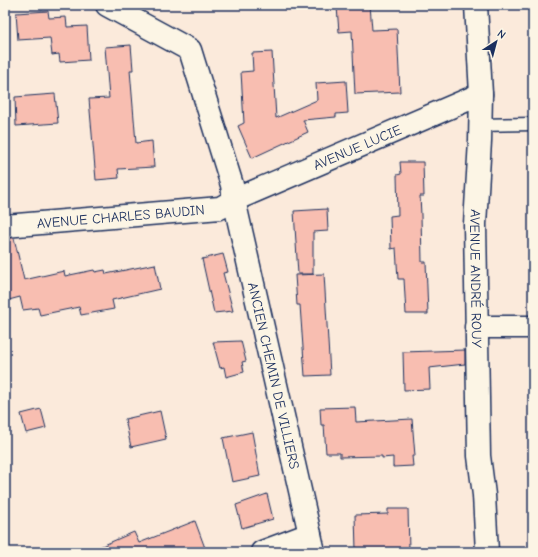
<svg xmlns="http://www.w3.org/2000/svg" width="538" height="557" viewBox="0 0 538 557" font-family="'Comic Neue',sans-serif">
<rect width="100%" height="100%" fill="#fbeadb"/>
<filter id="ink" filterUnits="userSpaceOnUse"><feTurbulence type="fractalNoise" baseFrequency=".025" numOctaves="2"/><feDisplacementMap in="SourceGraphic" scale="8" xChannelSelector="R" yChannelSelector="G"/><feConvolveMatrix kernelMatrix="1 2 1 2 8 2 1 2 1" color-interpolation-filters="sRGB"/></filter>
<g filter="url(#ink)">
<g fill="#f8beb1" stroke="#1b2f5e">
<path d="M370 5 372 30 397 29 400 92 355 94 352 31 339 32 337 7Z"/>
<path d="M48 11 49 18 66 17 67 27 87 26 89 60 60 62 59 54 52 55 50 38 18 40 16 13Z"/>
<path d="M131 45 133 70H130L136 143 152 141 154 167 118 169 119 178 96 180 89 99 109 98 105 47Z"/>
<path d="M272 52 276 118 317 100 316 83 346 81 348 113 336 114V117L303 120 308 132 252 158 238 126 244 123 241 72 253 71 252 53Z"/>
<path d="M55 94 58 123 16 126 15 97Z"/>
<path d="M400 162H423L424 196H420L421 215 422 262H426L428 314H406L404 279H398L396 248 391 249 390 216 398 215 397 175 401 174Z"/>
<path d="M327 209 328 231 313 232V274H298L294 211Z"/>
<path d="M5 238H14L24 280 64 271 65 276 94 270 95 272 105 270 106 274 155 264 160 289 112 300 114 309 81 315 79 307 40 315 38 308 23 310 20 297 5 301Z"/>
<path d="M223 254 228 272 223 273 233 311 214 313 202 259Z"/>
<path d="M324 274 330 375 305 376 300 305H297L295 275Z"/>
<path d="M241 341 246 361 242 362 244 372 226 377 224 367 220 368 213 342Z"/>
<path d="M465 350V364L429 368 430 389 404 390 403 352Z"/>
<path d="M355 407 356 422 412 419 415 456H412L413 466 393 467V457L382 458V456L340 457V453H326L324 425H321L320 408Z"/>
<path d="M41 409 46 428 26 433 21 414Z"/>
<path d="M160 411 166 439 131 447 125 419Z"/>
<path d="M252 432 260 476 232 482 223 438Z"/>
<path d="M267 494 273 519 242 528 236 505Z"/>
<path d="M388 509H408L409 550H356L355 515 388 514Z"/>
<path d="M195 521 205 548 195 552H88L134 532 139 543Z"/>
</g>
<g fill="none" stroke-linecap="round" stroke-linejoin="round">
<g stroke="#1b2f5e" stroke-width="15">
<path id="service" d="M480 125 533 124"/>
</g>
<g stroke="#1b2f5e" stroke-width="25">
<g id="minor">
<path id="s1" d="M5 226 220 208 234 200"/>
<path d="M476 327H533"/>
<path d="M262 552 310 534"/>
</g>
</g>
<g stroke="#1b2f5e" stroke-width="25">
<g id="tertiary">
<path id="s2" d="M107 5 190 50 232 185 234 200 314 552"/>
<path id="s3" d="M234 200 481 94"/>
</g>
</g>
<g stroke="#1b2f5e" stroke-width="25">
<g id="secondary">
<path id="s4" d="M476 5 481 94 480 141 475 224 479 456 484 495 487 552"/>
</g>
</g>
<use href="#service" stroke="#fcf5e5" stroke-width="12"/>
<use href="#minor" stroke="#fcf5e5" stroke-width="22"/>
<use href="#tertiary" stroke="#fcf5e5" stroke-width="22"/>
<use href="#secondary" stroke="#fcf5e5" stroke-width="22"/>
</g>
</g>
<g text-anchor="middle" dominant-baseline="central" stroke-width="4" stroke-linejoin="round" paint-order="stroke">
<g font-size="14" fill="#1b2f5e" stroke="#fcf5e5">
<text stroke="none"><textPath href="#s3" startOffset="134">AVENUE LUCIE</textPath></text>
<text stroke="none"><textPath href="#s1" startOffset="116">AVENUE CHARLES BAUDIN</textPath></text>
<text stroke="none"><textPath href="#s4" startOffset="274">AVENUE ANDRÉ ROUY</textPath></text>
<text stroke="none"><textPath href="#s2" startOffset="431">ANCIEN CHEMIN DE VILLIERS</textPath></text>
</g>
</g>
<rect width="538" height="557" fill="none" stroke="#fcf5e5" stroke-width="20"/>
<rect x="10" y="10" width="518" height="537" fill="none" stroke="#1b2f5e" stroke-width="1.5" filter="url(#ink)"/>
<g transform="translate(496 42) rotate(36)" stroke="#fcf5e5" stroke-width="3" paint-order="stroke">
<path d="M0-3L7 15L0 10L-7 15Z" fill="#1b2f5e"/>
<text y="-6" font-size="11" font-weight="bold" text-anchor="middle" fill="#1b2f5e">N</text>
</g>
</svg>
